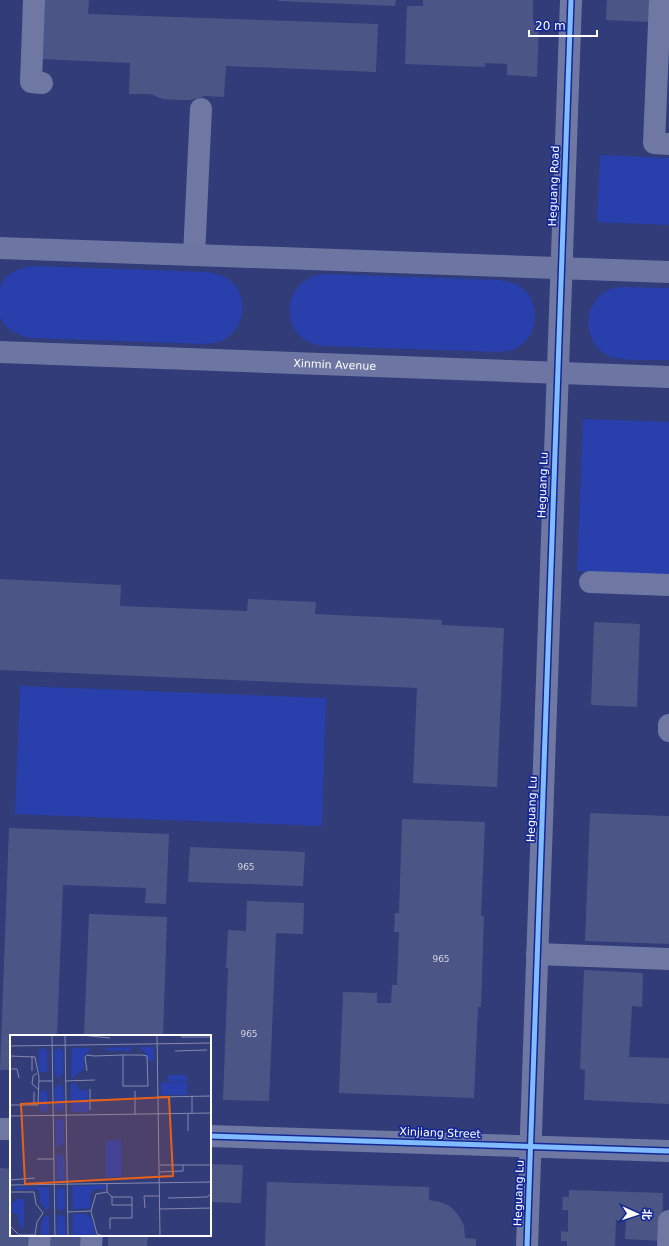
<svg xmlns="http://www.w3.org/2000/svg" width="669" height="1246" viewBox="0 0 669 1246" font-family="'DejaVu Sans','Noto Sans SC',sans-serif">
<rect width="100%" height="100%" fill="#313c78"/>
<g fill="#283fac">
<path d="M600 155 669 158V225L597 222Z"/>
<path d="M35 266 208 272C216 274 223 275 229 280 248 294 247 325 226 338 220 343 213 343 205 344L32 338C19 336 4 330 0 316 0 312 0 306 0 301 0 297 0 292 0 288 4 273 21 267 35 266Z"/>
<path d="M327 274 501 280C508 282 515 283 521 287 541 302 539 334 518 347 512 351 505 351 498 352L324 346C316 345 310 343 303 339 284 324 285 293 306 280 312 276 319 275 327 274Z"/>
<path d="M625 287 669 288V360C654 360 624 361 611 357 584 346 580 307 605 292 611 288 618 287 625 287Z"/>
<path d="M583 419 669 422V575L577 571Z"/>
<path d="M20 686 326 698 322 826 15 814Z"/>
</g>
<g fill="#4c5686">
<path d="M42 0H89L88 14 378 24 376 72 226 66 224 97 205 96 191 100H177L163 99 150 94H129L130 63 40 59Z"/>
<path d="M278 0H396L395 6 278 1Z"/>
<path d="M423 0H533V21H539L537 77 507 75V64L485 63V67L405 64 407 6H423Z"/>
<path d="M607 0H651L649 22 606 20Z"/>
<path d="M0 579 121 585 120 606 247 611 248 599 316 602 315 614 442 620V625L504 628 497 787 413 783 417 688 0 670Z"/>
<path d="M594 622 640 624 637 707 591 705Z"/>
<path d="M590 813 669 816V944L585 941Z"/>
<path d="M402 819 485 822 481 916H484L481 1007H478L474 1098 339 1093 343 992 377 993V1003H391L392 985H397L399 932H394L395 913H399Z"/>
<path d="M9 828 169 834 166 904 145 903 146 888 63 885 57 1036H11V1070H0Z"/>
<path d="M190 847 305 852 303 886 188 882Z"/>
<path d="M247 901 304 903 303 934 276 933 269 1101 223 1100 228 968H226L228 930 246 931Z"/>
<path d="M89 914 167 917 163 1036H84Z"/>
<path d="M584 970 643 973 642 1007 632 1006 629 1057 669 1058V1104L584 1100 585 1070 580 1069Z"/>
<path d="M210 1164 243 1165 241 1203 210 1202Z"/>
<path d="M0 1168 11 1169V1235H31L30 1246H0Z"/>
<path d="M267 1182 429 1187V1200L440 1202 448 1205 454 1210 460 1218 464 1226 465 1238 476 1239V1246H265Z"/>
<path d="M569 1190 663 1193 662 1241 625 1239 626 1221 616 1220 615 1246H567V1241H561V1231L568 1232V1210H562L563 1197H569Z"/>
<path d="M47 1235H87L86 1246H46Z"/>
<path d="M108 1235H148L147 1246H108Z"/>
</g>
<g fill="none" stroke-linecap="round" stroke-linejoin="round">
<g stroke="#6f78a3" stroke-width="22">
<path d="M34 0 31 82 42 83"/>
<path d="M660 0 654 143 669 144"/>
<path d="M194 255 201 109"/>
<path d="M590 582 669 585"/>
<path d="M669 731V725"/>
<path d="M537 954 669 959"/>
<path d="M0 1129H11"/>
<path d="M210 1136 669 1151"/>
<path d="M39 1246 40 1235"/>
<path d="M91 1246 92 1235"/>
<path d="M527 1246 571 0"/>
<path d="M668 1246 669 1221"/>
</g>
<g stroke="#6d76a2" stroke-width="22">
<path d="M0 248 669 272"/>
<path id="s1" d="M0 352 669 377"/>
</g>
<g stroke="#142895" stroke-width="8">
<g id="cycleway">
<path d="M210 1136 669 1151"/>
<path d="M527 1246 571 0"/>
</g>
</g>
<use href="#cycleway" stroke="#80bcff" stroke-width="5"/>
</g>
<g text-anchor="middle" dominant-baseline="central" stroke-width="3.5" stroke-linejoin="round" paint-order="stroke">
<g font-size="9" fill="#d2d5e1">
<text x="246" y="867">965</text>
<text x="441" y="959">965</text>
<text x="249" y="1034">965</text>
</g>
<g font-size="11" fill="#fff" stroke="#142895">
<text transform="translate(554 186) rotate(-88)">Heguang Road</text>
<text stroke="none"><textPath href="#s1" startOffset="335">Xinmin Avenue</textPath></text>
<text transform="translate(543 485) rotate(-88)">Heguang Lu</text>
<text transform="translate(532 809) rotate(-88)">Heguang Lu</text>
<text transform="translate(440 1133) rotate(2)">Xinjiang Street</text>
<text transform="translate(519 1193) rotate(-88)">Heguang Lu</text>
</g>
</g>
<g transform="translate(10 1035)">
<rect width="201" height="201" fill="#313c78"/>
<path d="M123 12 119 16 95 15V13ZM128 12H144V26H139L133 15ZM49 13 53 16V38L49 43 45 40 44 16ZM62 13H79L80 15 74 21V34L61 44ZM29 14H37V37H29ZM158 40H177V46L158 47ZM177 47V60H151V48ZM61 48H65L70 55 78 56 79 77H61ZM49 49 53 52 54 73 50 77 45 74V53ZM30 56H37L38 76 30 77ZM49 83 54 86V108L50 112 46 110 45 86ZM111 105 112 142H96V106ZM50 118 54 121 55 144 51 147 47 144 46 121ZM95 150V154H84L80 160 81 173 63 174 62 151ZM4 152H39V174H35L30 167V158L27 154 4 155ZM51 152 55 155V173L51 176 47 173V155ZM6 164H14V193H11L7 178H0V167H5ZM51 179 55 182 56 201H47V182ZM63 179H76L82 183 85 201H63ZM35 181H39V201H26L31 200V189Z" fill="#283fac"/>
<path fill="none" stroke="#838aae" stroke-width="1" d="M42 0 45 201M55 0 58 201M71 0 100 3M147 0 150 201M171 2H201M0 11 201 8M165 16 197 15M0 21 25 22 29 42 28 70H0V61M22 21V36M0 34H7L9 43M77 36 75 22 77 20 84 21 113 20H132L137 21 138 51H113V20M201 36V52M27 38 23 41 22 49 28 54M29 46H43M55 46 85 45M80 54V75M125 56V79M24 57V70M182 61V78M148 62 201 61M80 65H98M178 78V96M0 81 201 78M27 124H44M149 130H201M149 137 173 136V130M0 145 25 143M0 150 201 147M0 157H24L26 169 33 178 27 187 25 200H9L0 191M97 157 102 162V170H122V183H100V194M102 162H122V170M158 163 197 162 201 159M135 173 134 161H149M150 174 201 173M81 176 87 199 93 201M57 177 81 176 86 159 97 157V149"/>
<path fill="#e96118" fill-opacity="0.15" stroke="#e96118" stroke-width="2" d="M159 62 163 141 15 149 11 69Z"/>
<rect width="201" height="201" fill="none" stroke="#fff" stroke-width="2"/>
</g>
<g transform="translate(637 1214) rotate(93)" stroke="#142895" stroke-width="3" paint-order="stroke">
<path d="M0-3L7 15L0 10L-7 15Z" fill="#ffffff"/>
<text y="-6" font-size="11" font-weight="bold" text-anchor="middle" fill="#ffffff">北</text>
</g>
<path d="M529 30v6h68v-6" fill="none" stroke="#ffffff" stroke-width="2"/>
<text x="535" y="30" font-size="12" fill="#ffffff" stroke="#142895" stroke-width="3" paint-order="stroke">20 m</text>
</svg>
